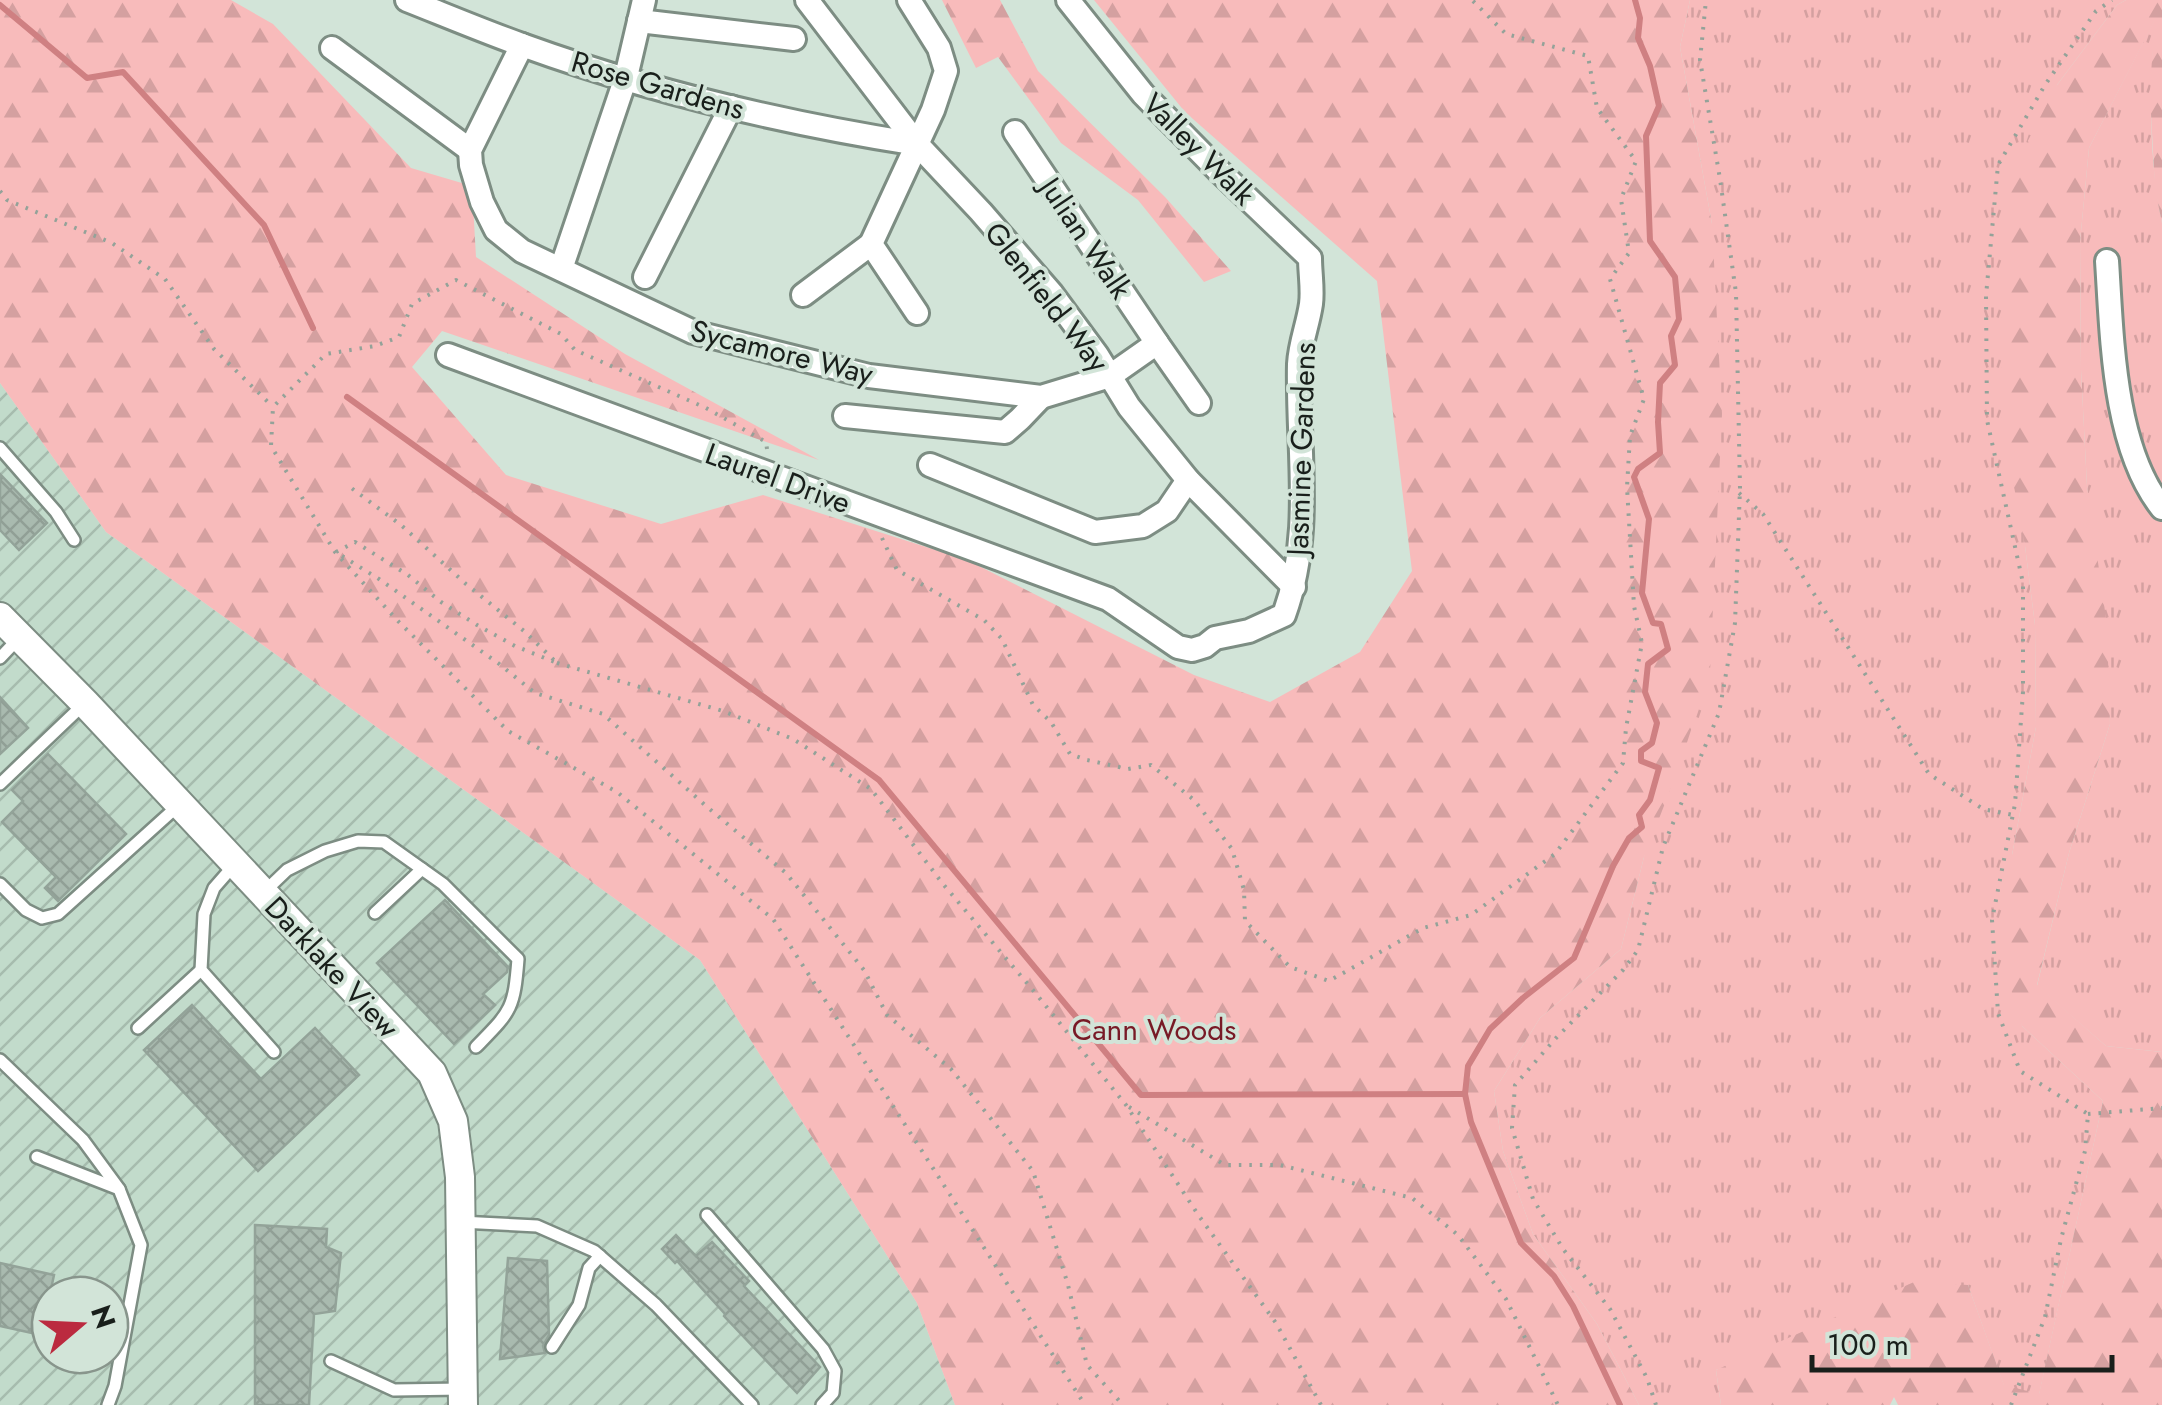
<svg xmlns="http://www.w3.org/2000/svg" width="2162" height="1405" viewBox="0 0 2162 1405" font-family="Jost,sans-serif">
<defs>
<pattern id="industrial-furrows" width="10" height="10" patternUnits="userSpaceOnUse" patternTransform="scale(2.5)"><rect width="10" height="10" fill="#c2dbcb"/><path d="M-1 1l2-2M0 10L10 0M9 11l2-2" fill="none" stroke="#a6bcae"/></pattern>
<pattern id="grass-tufts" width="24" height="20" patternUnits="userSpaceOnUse" patternTransform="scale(2.5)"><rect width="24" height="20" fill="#f8bbbb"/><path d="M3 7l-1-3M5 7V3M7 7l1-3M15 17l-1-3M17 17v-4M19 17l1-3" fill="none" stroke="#d4a0a0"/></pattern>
<pattern id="forest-firs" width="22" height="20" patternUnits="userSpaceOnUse" patternTransform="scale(2.5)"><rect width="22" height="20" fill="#f8bbbb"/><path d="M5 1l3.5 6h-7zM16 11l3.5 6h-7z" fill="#d4a0a0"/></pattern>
<pattern id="building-cross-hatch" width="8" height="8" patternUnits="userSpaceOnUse" patternTransform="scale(2.5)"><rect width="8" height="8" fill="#a9baaf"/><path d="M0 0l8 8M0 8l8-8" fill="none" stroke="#919f96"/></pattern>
</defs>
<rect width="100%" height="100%" fill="#d2e4d8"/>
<path fill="url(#industrial-furrows)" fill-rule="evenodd" d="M0 383 106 532 700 960 917 1303 955 1405H0ZM50 1295H110V1355H50Z"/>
<g fill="url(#grass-tufts)">
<path d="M1690 0H2126L2117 5 2057 85 2025 546 2035 625 2036 727 2012 855 2022 1026 2103 1101 2039 1395 2004 1386 1968 1285 1716 1370 1721 1405H1639L1597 1324 1533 1234 1503 1151 1494 1091 1540 1018 1621 949 1644 857 1712 224 1680 47Z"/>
<path d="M2155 19C2150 88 2148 156 2162 223V1052L2106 1046 2037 986 2069 853 2110 724 2087 486 2081 370 2080 242 2089 148Z"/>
</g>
<g fill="url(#forest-firs)">
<path d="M0 0H231L273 24 411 168 472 186 476 257 625 354 819 460 442 331 412 367 506 475 661 524 763 495 967 560 1194 675 1270 702 1360 652 1412 571 1377 281 1185 112 1094 0H1690L1680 47 1712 224 1722 414 1710 672 1678 770 1644 857 1621 949 1540 1018 1494 1091 1503 1151 1533 1234 1597 1324 1639 1405H955L917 1303 700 960 106 532 0 383Z"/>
<path d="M942 0H1000L1038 71 1165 197 1231 271 1204 282 1138 200 1061 143 998 57 976 68Z"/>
<path d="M2126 0H2162V223L2155 189 2150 95 2154 22 2089 148 2080 242 2081 370 2087 486 2107 625 2110 724 2069 853 2037 985 2106 1046 2162 1052V1405H1898L1894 1397 1890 1405H1721L1716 1370 1914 1282 1968 1285 2004 1385 2039 1394 2103 1101 2022 1026 2003 964 2012 855 2036 727 2035 625 2025 546 2001 416 2002 214 2022 152 2057 85 2117 5Z"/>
</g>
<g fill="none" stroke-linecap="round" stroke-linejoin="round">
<g stroke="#cf8082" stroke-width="6">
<path d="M0 5 87 78 123 72 264 225 313 328"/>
<path d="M347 397 879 780 1141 1095 1465 1094"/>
<path d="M1620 1405 1573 1306 1554 1276 1521 1243 1471 1122 1465 1094 1468 1066 1490 1029 1523 998 1574 958 1613 866 1629 838 1642 827 1639 815 1650 800 1659 768 1641 761V751L1652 743 1657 723 1645 692 1648 664 1668 649 1661 624 1653 623 1642 593 1649 519 1634 477 1638 469 1660 453 1658 422 1660 383 1675 365 1671 336 1679 319 1675 277 1650 241 1646 136 1659 106 1650 66 1638 38 1640 18 1635 0"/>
</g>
</g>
<g fill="url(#building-cross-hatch)" stroke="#93a399" stroke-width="2.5">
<path d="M0 474 47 523 19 550 0 530Z"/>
<path d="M0 697 28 728 0 754Z"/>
<path d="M48 754 126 834 58 901 45 888 56 877 2 822 23 801 12 790Z"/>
<path d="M445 900 508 967 507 972 483 994 495 1005 454 1044 377 963Z"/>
<path d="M192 1005 261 1079 315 1028 359 1075 258 1171 144 1050Z"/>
<path d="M255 1225 327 1229 326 1247 341 1253 335 1311 314 1314 309 1405H255Z"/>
<path d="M676 1235 696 1256 712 1242 749 1281 744 1286 820 1367 797 1393 724 1316 725 1314 677 1261 675 1263 662 1249Z"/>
<path d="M508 1258 547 1261 549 1335 543 1346 545 1353 500 1359Z"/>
<path d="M0 1263 54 1275 41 1335 0 1326Z"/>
</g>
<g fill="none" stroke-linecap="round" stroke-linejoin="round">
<g stroke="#7d8d83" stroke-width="16">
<g id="service">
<path d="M0 448 56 512 74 540"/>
<path d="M0 658 18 639"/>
<path d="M0 784 85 703"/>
<path d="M235 864 214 888 204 914 201 970 274 1052"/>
<path d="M0 884 26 910 42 918 58 914 180 804"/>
<path d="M263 893 287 870 325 851 358 841 384 842 443 884 518 959C514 1010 511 1011 476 1047"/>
<path d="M375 913 422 869"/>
<path d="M138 1028 201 970"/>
<path d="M0 1060 83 1140 119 1189"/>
<path d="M37 1157 119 1189 141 1245 115 1386 108 1405"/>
<path d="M707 1215 823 1349 835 1371 833 1393 822 1405"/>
<path d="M460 1222 537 1226 594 1251 656 1305 752 1405"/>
<path d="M552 1347 579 1305 589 1268 600 1256"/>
<path d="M331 1361 394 1390 463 1389"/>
</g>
</g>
<g stroke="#7d8d83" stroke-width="28">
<g id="minor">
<path d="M407 0C445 15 483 31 522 45 649 91 783 123 917 144"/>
<path d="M807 0 917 144 981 212 1052 294 1097 355 1129 407 1188 480 1294 587"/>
<path d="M909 0 939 48 946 71 933 110 871 244 917 313"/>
<path d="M639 21 794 39"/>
<path d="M522 45 470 150 471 165 482 202 496 230 522 251 693 332 869 376 1041 397 1110 376 1157 343 1015 132"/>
<path d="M332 48 470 150"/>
<path d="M2107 261C2112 336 2113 447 2162 508"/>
<path d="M561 269 626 77 644 0"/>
<path d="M645 277 731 107"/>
<path d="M803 295 871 244"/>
<path d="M1157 343 1199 403"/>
<path d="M448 355 1108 599 1178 647 1192 650 1205 646 1215 638 1249 631 1284 615C1314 532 1297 451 1299 364 1300 343 1308 325 1311 304 1313 290 1310 273 1310 258L1219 171 1143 94 1068 0"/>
<path d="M845 416 1005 432 1020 419 1041 397"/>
<path d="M930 465 1095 532 1143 526 1167 511 1188 480"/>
</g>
</g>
<g stroke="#7d8d83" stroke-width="32">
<path id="tertiary" d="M0 617 85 703 432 1073 453 1121 460 1177 463 1405"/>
</g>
<g stroke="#94a299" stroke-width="4" stroke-dasharray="2.5 8" stroke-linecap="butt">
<path d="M0 191 7 200 112 243 165 279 214 349 272 406"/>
<path d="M767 449 766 442 706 408 575 350 561 334 456 280 412 304 399 337 375 346 326 354 273 407 271 446 335 552 397 620 508 731 617 792 773 919 1085 1405"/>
<path d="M1739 493 1763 514 1929 774 1983 809 2013 815"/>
<path d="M882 538 897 570 984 620 1002 639 1033 705 1051 722 1070 754 1087 760 1128 769 1151 765 1194 800 1232 849 1244 890 1245 921 1290 967 1329 981 1423 928 1471 915 1555 854 1623 763 1626 728 1642 643 1634 606 1627 487 1630 436 1644 399 1610 279 1629 253 1621 199 1636 161 1597 108 1588 56 1506 34 1472 0"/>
<path d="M336 552 355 542 408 575 441 602 477 625 515 646 557 663 524 631 466 584 401 525 350 487"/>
<path d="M342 556 379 579 498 663 535 693 603 714 706 806 786 873 864 970 887 1015 951 1069 1033 1171 1068 1285 1087 1365 1123 1405"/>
<path d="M557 663 723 711 793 739 871 789 943 884 1037 995 1126 1105 1199 1216 1276 1323 1321 1405"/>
<path d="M1129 1107 1225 1165H1280L1412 1198 1458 1235 1506 1299 1558 1405"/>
<path d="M2088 1114 2162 1108"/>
<path d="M1656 1405 1647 1378 1610 1309 1563 1249 1533 1199 1512 1128 1515 1085 1556 1038 1623 970 1638 950 1663 847 1719 713 1735 623 1740 488 1736 293 1720 179 1700 60 1706 0"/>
<path d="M2011 1405 2045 1317 2061 1239 2085 1151 2088 1114 2020 1071 1998 1013 1992 920 2015 804 2023 692V583L1987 420 1986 296 1998 165 2045 85 2096 11 2112 0"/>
</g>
<use href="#service" stroke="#fff" stroke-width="11"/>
<use href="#minor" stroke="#fff" stroke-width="22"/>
<use href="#tertiary" stroke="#fff" stroke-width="28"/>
</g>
<g text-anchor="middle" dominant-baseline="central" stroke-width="8" stroke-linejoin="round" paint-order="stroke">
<g font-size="30" fill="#191f1b" stroke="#d2e4d8">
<text transform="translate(658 85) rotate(16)">Rose Gardens</text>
<text transform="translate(1199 149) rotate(45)">Valley Walk</text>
<text transform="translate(1086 238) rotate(56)">Julian Walk</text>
<text transform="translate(1047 297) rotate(52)">Glenfield Way</text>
<text transform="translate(782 352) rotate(14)">Sycamore Way</text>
<text transform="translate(1301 449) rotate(-88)">Jasmine Gardens</text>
<text transform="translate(778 478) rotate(20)">Laurel Drive</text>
<text transform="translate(332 967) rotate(47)">Darklake View</text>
</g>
<g font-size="30" fill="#781a26" stroke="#d2e4d8">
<text x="1154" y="1029">Cann Woods</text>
</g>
</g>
<g transform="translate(80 1325) rotate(71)"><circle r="48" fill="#d2e4d8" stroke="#88958c" stroke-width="2.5"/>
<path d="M0-8L18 38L0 25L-18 38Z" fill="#bb2a3f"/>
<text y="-15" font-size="28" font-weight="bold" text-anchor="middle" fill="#191f1b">N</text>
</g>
<path d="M1812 1355v15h300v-15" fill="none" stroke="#191f1b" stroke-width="5"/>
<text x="1827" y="1355" font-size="30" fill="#191f1b" stroke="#d2e4d8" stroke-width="8" paint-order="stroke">100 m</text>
</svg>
